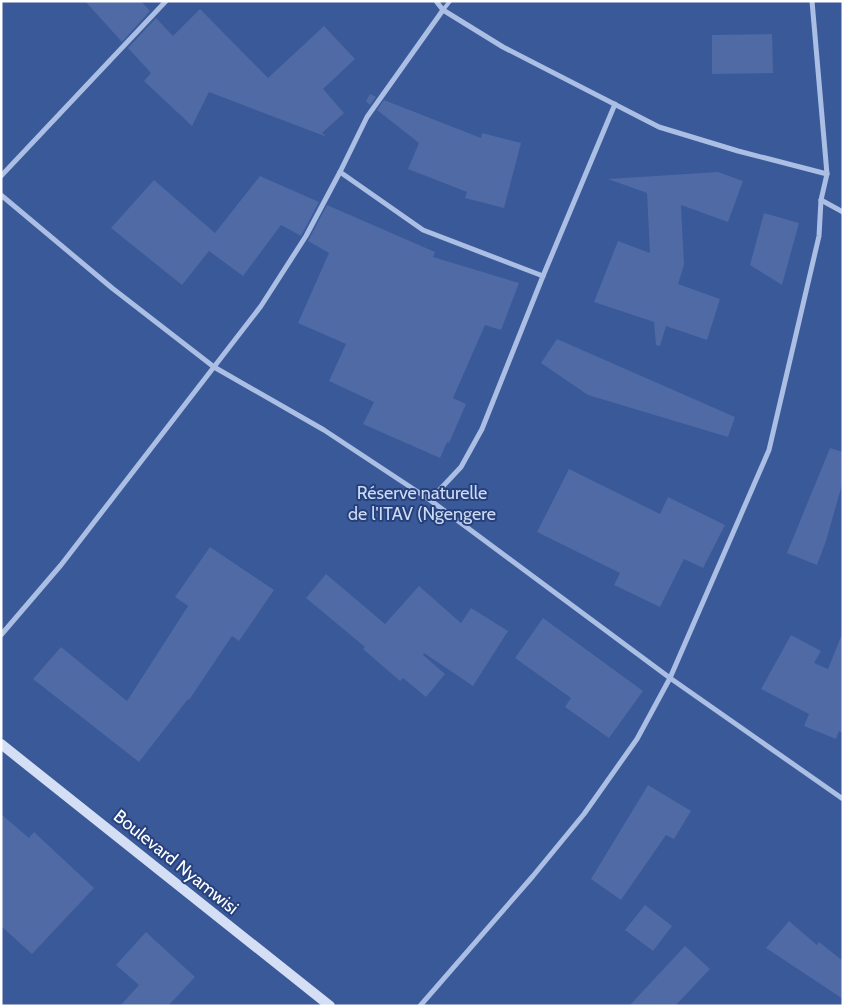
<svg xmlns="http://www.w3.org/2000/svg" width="844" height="1007" viewBox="0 0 844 1007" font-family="Cabin,sans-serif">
<rect width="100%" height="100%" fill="#26417c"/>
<rect fill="#3a5999" x="1" y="1" width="842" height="1005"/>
<g fill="#4f6aa4">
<path d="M85 1H141L150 11 122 42Z"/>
<path d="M200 9 268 78 324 26 355 59 323 89 344 113 322 133 327 137 209 92 192 126 144 81 151 73 128 48 156 18 173 36Z"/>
<path d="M772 34 773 73 712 74V35Z"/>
<path d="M370 94 376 97 370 105 366 101Z"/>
<path d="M384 100 481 138 482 133 521 143 504 208 465 198 467 192 408 169 419 143 377 110Z"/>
<path d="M718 172 743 181 728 222 681 205 684 265 678 284 720 299 707 340 666 326 660 346 656 345 654 322 594 302 618 241 650 253 647 193 608 179Z"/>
<path d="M260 176 319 202 301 236 281 225 243 276 209 251 182 285 111 228 154 180 215 233Z"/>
<path d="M327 205 435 252 433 257 519 283 501 330 485 325 453 398 466 404 449 443 447 442 440 458 363 424 374 402 329 381 346 344 298 323 329 253 308 241Z"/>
<path d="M764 213 799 223 782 285 750 265Z"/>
<path d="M557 339 735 417 728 437 588 395 541 363Z"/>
<path d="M830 448 843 452V481L826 541 817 565 787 553Z"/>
<path d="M569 469 660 514 668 497 725 525 703 568 684 559 660 607 614 585 620 573 537 532Z"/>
<path d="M210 547 274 590 239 641 232 636 189 700 188 699 139 762 33 679 61 647 127 701 188 606 175 597Z"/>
<path d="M326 574 385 624 419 586 461 623 471 608 508 631 473 686 424 653 423 655 445 674 426 697 403 678 400 681 363 649 365 647 306 598Z"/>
<path d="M543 618 643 691 609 738 565 707 571 698 515 658Z"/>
<path d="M842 634 843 733 839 731 836 739 804 726 809 714 761 689 791 635 821 651 814 663 828 669Z"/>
<path d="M648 785 691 811 674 839 666 835 621 900 591 879Z"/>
<path d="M1 814 29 838 34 832 94 888 32 954 1 926Z"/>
<path d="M645 905 672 926 653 951 625 930Z"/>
<path d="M789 921 817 945 819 942 843 961V999L766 948Z"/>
<path d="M146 932 195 977 168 1006H120L139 985 116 965Z"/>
<path d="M685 946 710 969 675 1006H629Z"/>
</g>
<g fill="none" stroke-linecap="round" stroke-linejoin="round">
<path stroke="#abbee4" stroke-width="4" d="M443 10 450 1"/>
<g stroke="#abbee4" stroke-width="5">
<path d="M436 1 443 10 503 47 659 127 738 151 827 174"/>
<path d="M340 172 423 230 543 276"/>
<path d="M1 176 166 1"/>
<path d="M1 195 112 288 214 367 324 430 430 500 670 678 843 799"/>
<path d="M821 200 843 212"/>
<path d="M430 500 461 467 482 429 543 276 615 104"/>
<path d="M1 635 61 565 261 306 306 236 340 172 367 117 443 10"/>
<path d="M420 1006 533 876 584 814 637 739 670 678 769 450 819 236 821 200 827 174 812 1"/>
</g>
<path stroke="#d4def4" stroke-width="10" d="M1 744 330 1006"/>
</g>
<g text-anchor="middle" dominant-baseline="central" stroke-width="4" stroke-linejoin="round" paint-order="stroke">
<g font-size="18" fill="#cddaf4" stroke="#26417c">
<text x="422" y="493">Réserve naturelle<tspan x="422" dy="21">de l'ITAV (Ngengere</tspan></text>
</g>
<g font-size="18" fill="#fff" stroke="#26417c">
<text transform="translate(176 862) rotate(39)">Boulevard Nyamwisi</text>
</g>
</g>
<rect width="844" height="1007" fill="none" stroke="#ffffff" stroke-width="5"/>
</svg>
